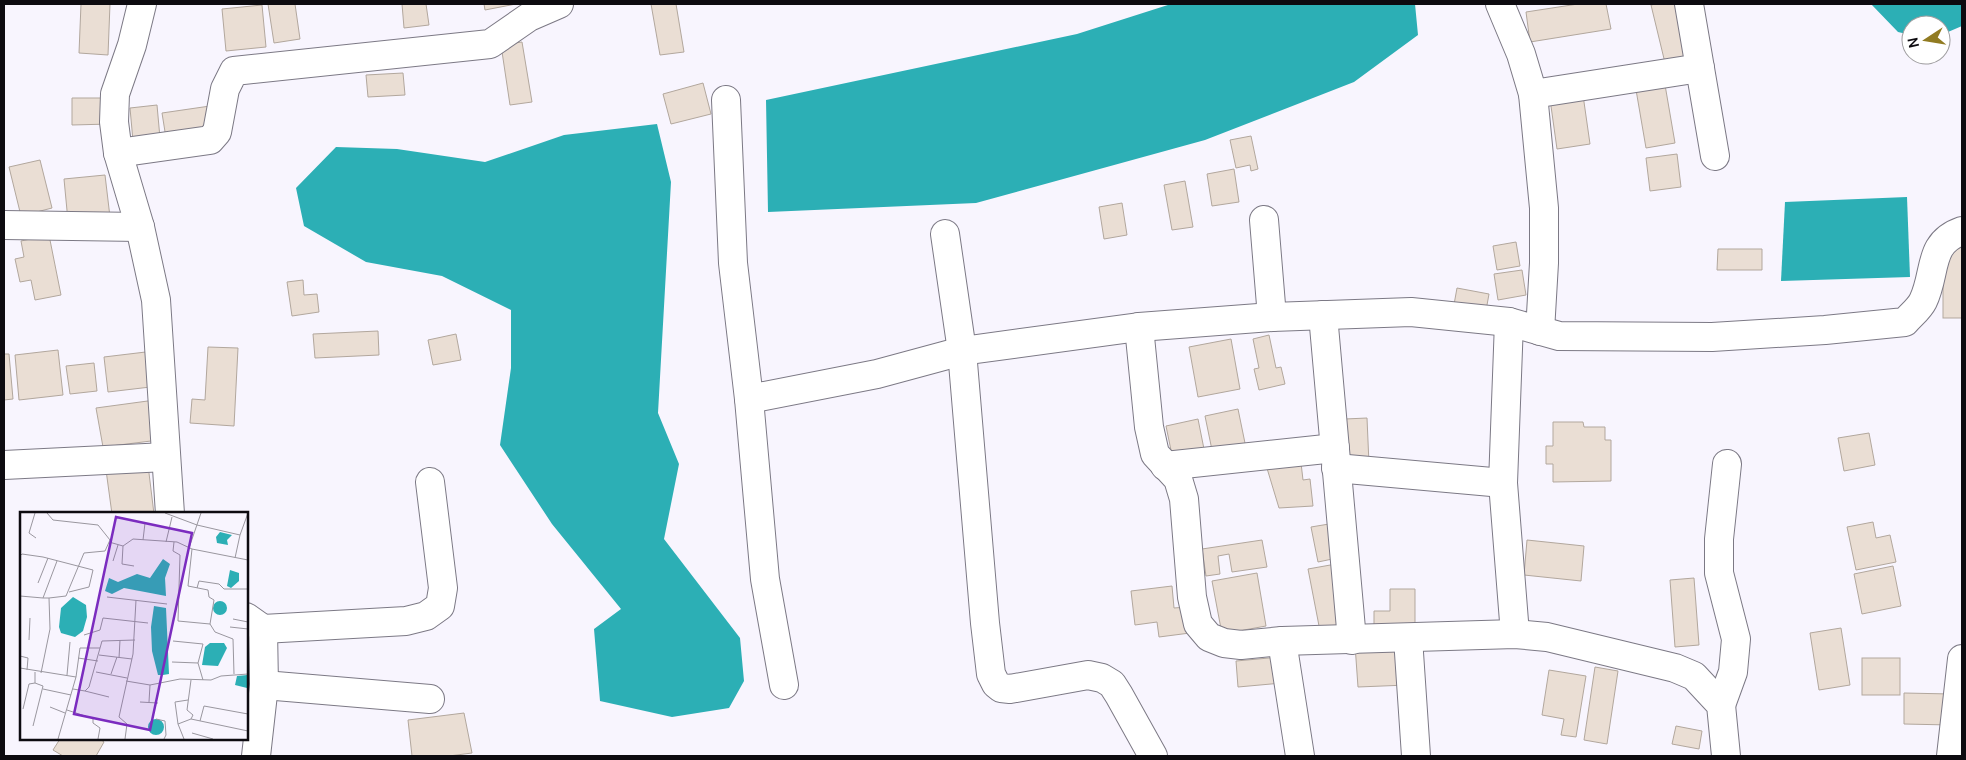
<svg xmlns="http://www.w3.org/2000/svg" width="1966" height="760" viewBox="0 0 1966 760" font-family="Manrope,sans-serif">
<rect width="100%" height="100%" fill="#f8f5fe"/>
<g fill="#2cafb5">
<path d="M1171 4H1415L1418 35 1354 82 1205 140 976 203 768 212 766 100 1077 34Z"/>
<path d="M1871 4H1962V26L1941 35V25H1911V35L1898 32Z"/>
<path d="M657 124 671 182 658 413 679 464 664 539 740 638 744 681 729 708 672 717 600 701 594 629 621 609 552 524 500 445 511 368V310L442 276 366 262 304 226 296 188 336 147 397 149 485 162 564 135Z"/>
<path d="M1907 197 1910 277 1781 281 1785 202Z"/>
</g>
<g fill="#eaded4" stroke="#b2a79d">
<path d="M81 4H110L108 55 79 53Z"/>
<path d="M268 4H295L300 39 274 43Z"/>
<path d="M402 4H426L429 25 404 28Z"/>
<path d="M484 4H516L485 10Z"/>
<path d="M651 4H676L684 52 660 55Z"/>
<path d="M1578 4H1606L1611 29 1530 42 1526 12Z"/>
<path d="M1656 4H1681L1695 60 1666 67 1651 5Z"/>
<path d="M262 5 266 47 226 51 222 9Z"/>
<path d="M522 42 532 102 510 105 501 45Z"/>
<path d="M403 73 405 95 368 97 366 75Z"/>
<path d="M1664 79 1675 143 1646 148 1635 84Z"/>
<path d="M703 83 711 114 671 124 663 94Z"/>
<path d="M1583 95 1590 144 1557 149 1550 99Z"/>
<path d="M72 98H110V124L72 125Z"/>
<path d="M157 105 160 138 133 141 130 108Z"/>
<path d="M210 106 213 132 166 138 162 113Z"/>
<path d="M1251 136 1258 169 1251 171 1250 165 1236 168 1230 140Z"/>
<path d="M1677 154 1681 187 1650 191 1646 158Z"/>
<path d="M40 160 52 208 21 216 9 167Z"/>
<path d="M1234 169 1239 202 1212 206 1207 174Z"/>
<path d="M105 175 110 217 68 221 64 179Z"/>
<path d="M1185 181 1193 227 1172 230 1164 185Z"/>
<path d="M1122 203 1127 235 1104 239 1099 207Z"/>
<path d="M49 235 61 295 35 300 31 280 20 282 15 259 24 257 21 241Z"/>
<path d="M1516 242 1520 266 1497 270 1493 246Z"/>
<rect x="1943" y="246" width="19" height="72"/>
<path d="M1718 249H1762V270H1717Z"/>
<path d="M1522 270 1526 295 1498 300 1494 274Z"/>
<path d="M303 280 304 295 317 294 319 312 292 316 287 282Z"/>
<path d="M1457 288 1489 294 1485 316 1453 310Z"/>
<path d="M378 331 379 355 315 358 313 334Z"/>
<path d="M456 334 461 360 433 365 428 340Z"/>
<path d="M1269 335 1276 368 1281 367 1285 384 1259 390 1254 369 1259 368 1253 339Z"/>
<path d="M1231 339 1240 389 1198 397 1189 347Z"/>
<path d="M208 347 238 348 234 426 190 423 192 399 205 400Z"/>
<path d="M58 350 63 395 19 400 15 355Z"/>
<path d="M154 351 159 386 108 392 104 357Z"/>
<path d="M4 354H9L13 399 4 400Z"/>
<path d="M94 363 97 391 70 394 66 366Z"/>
<path d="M155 400 159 440 103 447 96 408Z"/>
<path d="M1238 409 1246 448 1213 455 1205 416Z"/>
<path d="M1367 418 1369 464 1347 465 1345 419Z"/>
<path d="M1198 419 1205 454 1173 460 1166 426Z"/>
<path d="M1553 422H1583L1584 427H1605V440H1611V481L1553 482V464H1546V446H1553Z"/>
<path d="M1869 433 1875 465 1844 471 1838 438Z"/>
<path d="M1301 463 1303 480 1310 479 1313 506 1279 508 1266 465Z"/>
<path d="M148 465 154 514H112L106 470Z"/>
<path d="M1873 522 1876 538 1890 535 1896 562 1856 570 1847 527Z"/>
<path d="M1335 523 1342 557 1318 562 1311 527Z"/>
<path d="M1262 540 1267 567 1232 572 1229 554 1218 556 1220 574 1206 576 1202 549Z"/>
<path d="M1527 540 1584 546 1581 581 1524 575Z"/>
<path d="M1336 564 1348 625 1320 631 1308 569Z"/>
<path d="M1893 566 1901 606 1862 614 1854 574Z"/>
<path d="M1257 573 1266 626 1222 634 1212 581Z"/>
<path d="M1694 578 1699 645 1675 647 1670 580Z"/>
<path d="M1172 586 1174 608 1187 607 1190 633 1159 637 1157 622 1135 625 1131 591Z"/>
<path d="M1390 589H1415V630H1374V611H1390Z"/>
<path d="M1841 628 1850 685 1819 690 1810 633Z"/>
<path d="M1355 645 1405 646 1407 685 1358 687Z"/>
<path d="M1280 657 1282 683 1238 687 1236 661Z"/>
<rect x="1862" y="658" width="38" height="37"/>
<path d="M1595 667 1618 671 1607 744 1584 740Z"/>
<path d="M1549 670 1586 676 1576 737 1561 735 1564 719 1542 715Z"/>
<path d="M1904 693 1951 694 1950 725 1904 724Z"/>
<path d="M464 713 472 753 449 756H412L408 720Z"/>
<path d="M1676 726 1702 731 1699 749 1672 744Z"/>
<path d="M60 739H100L104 742 96 756H63L53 750Z"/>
</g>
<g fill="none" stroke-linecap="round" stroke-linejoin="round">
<g stroke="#7c7985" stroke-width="30">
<g id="minor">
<path d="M142 4 132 45 115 94 114 122 118 153 140 227 156 300 170 514"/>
<path d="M1500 4 1521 54 1533 94 1544 208V263L1540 331"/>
<path d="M1689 4 1715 156"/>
<path d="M1533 94 1700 68"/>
<path d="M726 100 733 263 749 399 765 579 784 685"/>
<path d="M118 153 210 140 217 132 225 89 234 71 490 44 529 17 559 4"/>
<path d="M1264 220 1272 317"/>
<path d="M4 225 140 227"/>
<path d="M945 234 962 351 985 623 991 674 996 684 1001 688 1010 689 1088 675 1102 678 1112 684 1119 695 1153 756"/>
<path d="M1323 315 1352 640"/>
<path d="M1509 322 1503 483 1515 634"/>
<path d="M1139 327 1149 427 1155 454 1178 479 1184 499 1192 597 1198 624 1209 637 1224 643 1241 645 1282 641 1515 634 1547 637 1675 668 1694 676 1721 705 1726 756"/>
<path d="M749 399 877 374 962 351 1139 327 1272 317 1411 312 1509 322 1559 336 1712 337 1825 330 1905 322C1911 315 1919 309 1923 301 1937 272 1927 243 1962 231"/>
<path d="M4 465 166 457"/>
<path d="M1165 466 1335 448"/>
<path d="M1336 468 1503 483"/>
<path d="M246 617 263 629 264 685 256 756"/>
<path d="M263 629 406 621 426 616 440 606 443 588 430 482"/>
<path d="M1408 638 1416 756"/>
<path d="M1282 641 1300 756"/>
<path d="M264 685 430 699"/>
<path d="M1721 705 1733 672 1736 639 1719 573V539L1727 464"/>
<path d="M1951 756 1962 659"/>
</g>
</g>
<use href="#minor" stroke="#fff" stroke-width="28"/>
</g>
<g transform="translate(20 512)">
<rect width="228" height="228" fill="#f8f5fe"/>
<path d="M200 20 212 23 207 28 208 33 197 31 196 25ZM143 47 150 52 145 66 146 84 104 76 92 82 85 79 89 66 98 70 117 62 130 66ZM210 58 219 61V69L211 76 207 74ZM53 85 66 93 67 105 63 119 55 125 41 121 39 115 41 96ZM193 96a7 7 0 1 1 14 0a7 7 0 1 1-14 0ZM134 94 146 96 149 162 143 163H138L132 139 131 115ZM190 131H204L207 136 198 154 182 153 185 135ZM227 163V176L215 173 217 164ZM128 215a8 8 0 1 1 16 0a8 8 0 1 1-16 0Z" fill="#2cafb5"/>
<path fill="none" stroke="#9a979f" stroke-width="1" d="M15 1 9 21 16 26M27 1 33 8 78 13 90 28 85 39 64 41 46 84 29 86M145 1 177 13 220 23 215 46M220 23 228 1M123 28 125 11M89 30 103 34 113 27 157 30 172 37M146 30 152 5M154 30 153 39 160 43 158 109 190 112M103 34 102 52 114 54M169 36 181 1M0 44 2 42 23 45 73 58 69 75 49 80M93 49 98 33M18 71 28 46M177 76 179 69 199 72 204 77H228M0 84 23 86 37 49M87 85 147 92M213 107 228 110M210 115 228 117M64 123 80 118 83 106 128 111M9 128 10 106M153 129 183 132 178 151 183 168M79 143 112 147M0 144 8 146 7 158M58 146 78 149M99 146 100 128M152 150 178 151M0 156 56 165 38 227M76 160 107 166M21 161 30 117 29 86H23M91 162 97 145M214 162 213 127 195 120 190 112 194 88 189 85 188 78 168 74 172 37 228 48M47 163 50 130M56 165 60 136H80M171 168 167 198 173 203 171 207M106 169 130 173 160 167 191 168 201 164 228 162M23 177 51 183M53 177 65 179 69 175 82 129 115 128M65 179 89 185M120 190 138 191M129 190 130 173M30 195 45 201M3 197 9 172 15 171V160M47 198 68 205M73 207V211L80 216 78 227M136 207 145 209 146 223 144 227M180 209 184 194 228 202M158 212 171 207 228 219M13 214 23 174 15 171M172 221 193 227M105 227 107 212 99 205 113 142 116 88M164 227 158 212 155 190 168 188"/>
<path fill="#7b2cbf" fill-opacity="0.15" stroke="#7b2cbf" stroke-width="2.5" d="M96 5 172 21 130 218 54 202Z"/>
<rect width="228" height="228" fill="none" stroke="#0d0b10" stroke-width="2.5"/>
</g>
<rect width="1966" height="760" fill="none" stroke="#0d0b10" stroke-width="10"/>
<g transform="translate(1926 40) rotate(258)"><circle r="24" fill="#ffffff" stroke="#9e9d9f"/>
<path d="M0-4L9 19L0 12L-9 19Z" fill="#917b22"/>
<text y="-8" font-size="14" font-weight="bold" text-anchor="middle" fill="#0d0b10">N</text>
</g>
</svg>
